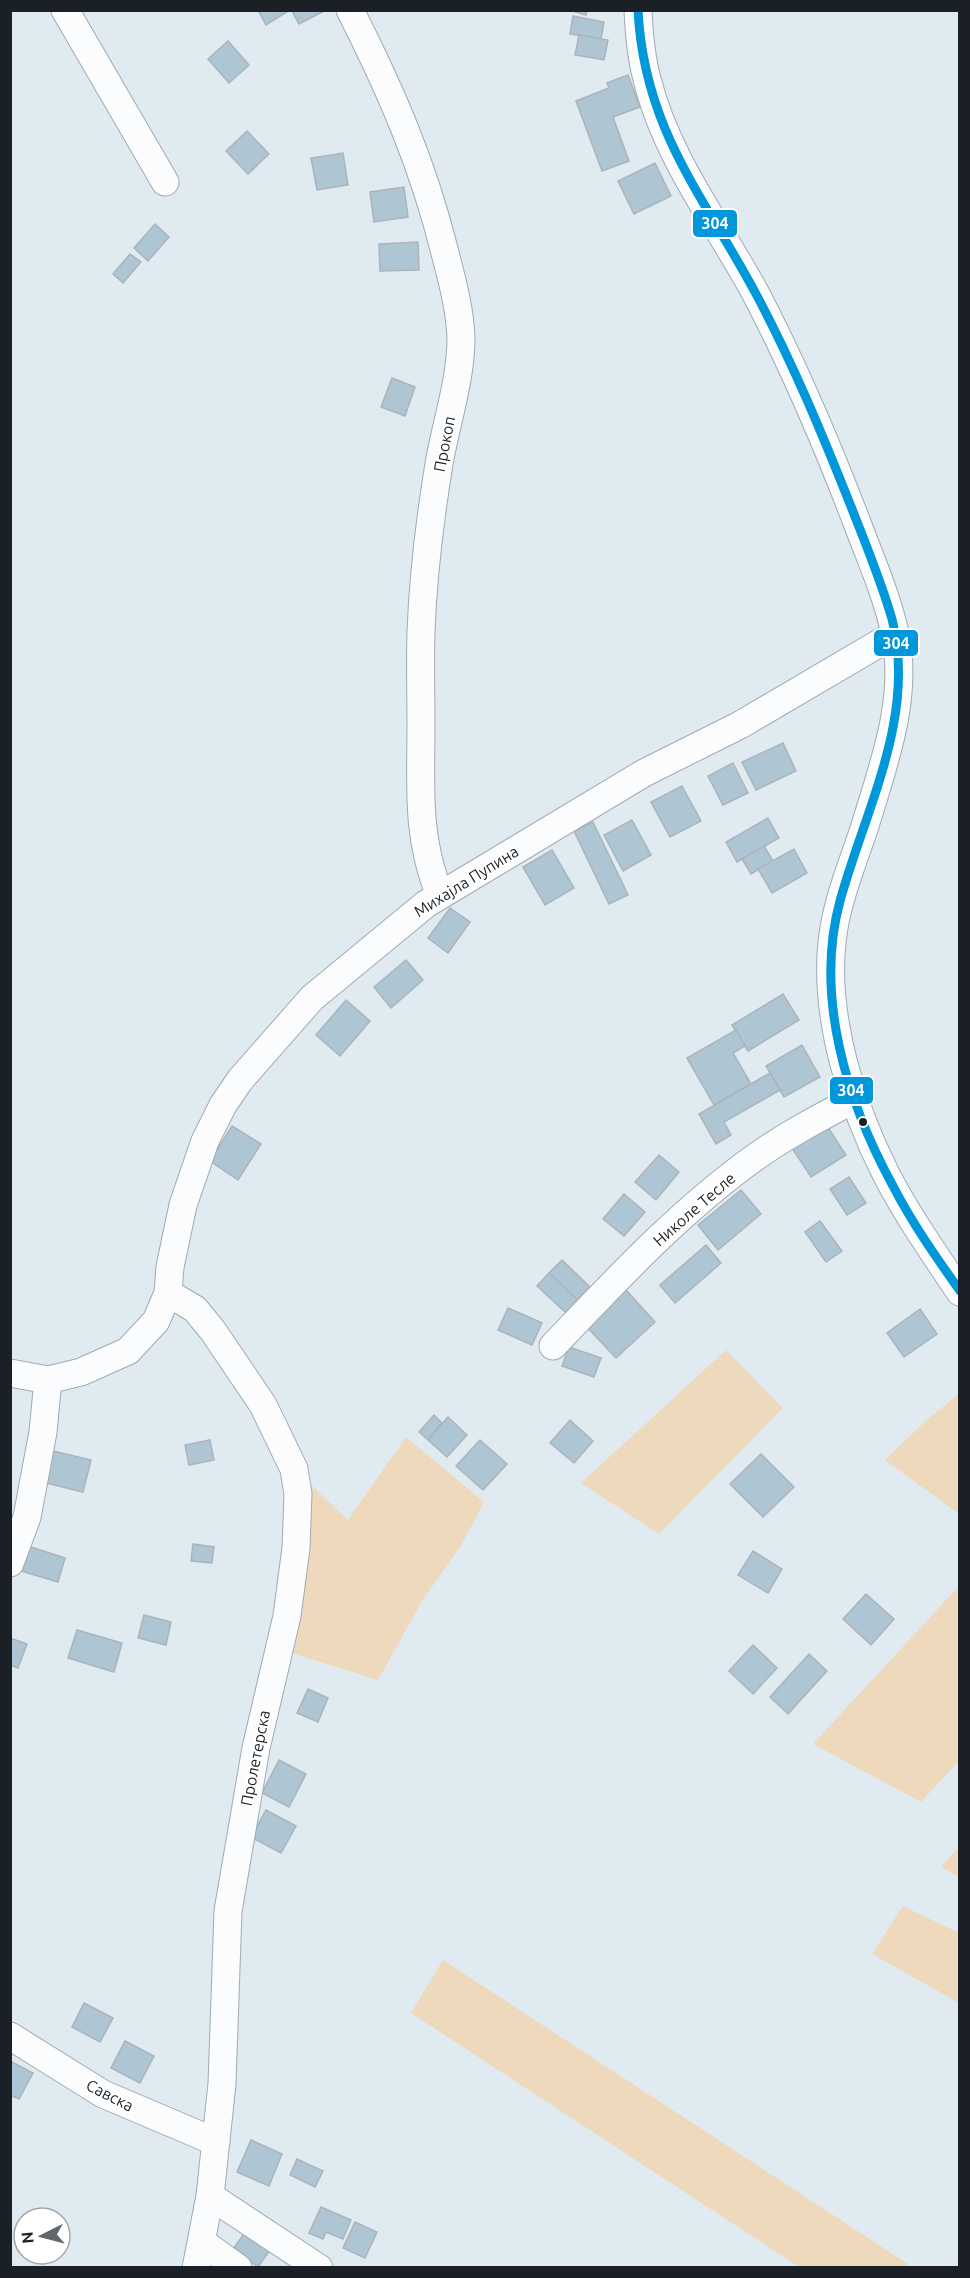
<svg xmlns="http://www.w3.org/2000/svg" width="970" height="2278" viewBox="0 0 970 2278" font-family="Ubuntu,sans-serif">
<rect width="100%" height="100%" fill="#e0eaf1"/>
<g fill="#eed9bd">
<path d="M726 1350 783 1408 659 1534 581 1483Z"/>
<path d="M959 1394V1514L885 1460 930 1417Z"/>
<path d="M406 1437 484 1502 462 1544 422 1601 378 1680 279 1649 294 1469 348 1520Z"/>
<path d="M959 1586V1761L921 1802 813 1744Z"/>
<path d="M959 1847V1877L941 1867Z"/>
<path d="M903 1906 959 1933V2003L872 1954Z"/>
<path d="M443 1960 908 2264 906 2267H799L411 2013Z"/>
</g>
<g fill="#aec5d3" stroke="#acb4b9" stroke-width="1.5">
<path d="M258 10H290L266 25Z"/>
<path d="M294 10H326L299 24 292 11Z"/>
<path d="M569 10H587L586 15Z"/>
<path d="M573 16 604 22 601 39 570 34Z"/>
<path d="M579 35 608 40 604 60 575 55Z"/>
<path d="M228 41 249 65 229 83 208 59Z"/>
<path d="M628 75 640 107 613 117 629 161 602 171 576 101 609 88 607 83Z"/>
<path d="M247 131 269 154 248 174 226 151Z"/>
<path d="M343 153 348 185 317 190 311 158Z"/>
<path d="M655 163 671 196 634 214 618 181Z"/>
<path d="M404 187 408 217 374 222 370 192Z"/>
<path d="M155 224 169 237 148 261 134 248Z"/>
<path d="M418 242 419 270 380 271 379 244Z"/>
<path d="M130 254 141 262 123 283 113 274Z"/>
<path d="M392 378 415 387 405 416 381 407Z"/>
<path d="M783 743 796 771 756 790 742 762Z"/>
<path d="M733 763 748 793 723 805 708 776Z"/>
<path d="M682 786 701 821 670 837 651 802Z"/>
<path d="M768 818 779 838 737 862 726 842Z"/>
<path d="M632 820 651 855 623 871 604 835Z"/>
<path d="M593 822 628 895 609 904 574 831Z"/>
<path d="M764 846 773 861 751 874 742 859Z"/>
<path d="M794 849 807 873 772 893 758 869Z"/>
<path d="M552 850 574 888 545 905 523 867Z"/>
<path d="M450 908 470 922 448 953 428 938Z"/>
<path d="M406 960 423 980 391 1008 374 987Z"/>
<path d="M783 994 799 1020 748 1051 732 1025Z"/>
<path d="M346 1000 370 1021 340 1056 316 1035Z"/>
<path d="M736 1030 745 1046 733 1053 751 1084 714 1105 687 1058Z"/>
<path d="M802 1045 820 1077 784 1097 766 1066Z"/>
<path d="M770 1073 780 1090 724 1122 731 1135 716 1144 699 1114Z"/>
<path d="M232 1126 261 1144 238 1180 210 1161Z"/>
<path d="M827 1126 846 1155 811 1177 792 1148Z"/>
<path d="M659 1155 679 1172 656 1200 635 1182Z"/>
<path d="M849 1177 866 1203 847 1215 830 1189Z"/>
<path d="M741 1190 761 1214 718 1250 698 1225Z"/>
<path d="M624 1194 645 1212 624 1236 603 1219Z"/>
<path d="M820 1221 842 1251 826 1262 805 1232Z"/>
<path d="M706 1245 721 1263 675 1303 660 1285Z"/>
<path d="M562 1260 590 1287 578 1300 549 1273Z"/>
<path d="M549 1273 578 1300 566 1313 537 1286Z"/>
<path d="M626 1290 655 1322 616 1358 586 1326Z"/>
<path d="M508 1308 542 1323 532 1345 498 1330Z"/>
<path d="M920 1309 937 1334 904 1357 887 1333Z"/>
<path d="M569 1347 601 1358 594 1377 562 1366Z"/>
<path d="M434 1415 442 1423 428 1440 419 1432Z"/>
<path d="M448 1417 467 1435 447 1457 428 1440Z"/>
<path d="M570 1420 593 1441 574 1463 550 1443Z"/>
<path d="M210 1440 214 1460 189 1465 185 1445Z"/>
<path d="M480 1440 507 1464 483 1490 456 1466Z"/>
<path d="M53 1451 91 1460 83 1492 46 1483Z"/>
<path d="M761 1454 794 1487 763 1517 730 1484Z"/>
<path d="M193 1544 214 1547 212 1563 191 1561Z"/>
<path d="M28 1546 65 1558 58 1582 21 1571Z"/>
<path d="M753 1551 782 1569 768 1593 738 1575Z"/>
<path d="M866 1594 894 1619 871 1645 843 1619Z"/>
<path d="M144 1615 171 1622 166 1645 138 1638Z"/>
<path d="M77 1630 122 1643 114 1672 68 1658Z"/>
<path d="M10 1638 27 1644 18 1668 10 1665Z"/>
<path d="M753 1645 777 1668 753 1694 729 1671Z"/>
<path d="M809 1654 827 1671 788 1714 770 1697Z"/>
<path d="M308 1689 328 1698 318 1722 297 1713Z"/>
<path d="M279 1760 306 1774 289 1807 262 1793Z"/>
<path d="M266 1810 296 1826 281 1853 251 1837Z"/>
<path d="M84 2003 113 2018 100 2042 72 2027Z"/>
<path d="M125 2041 154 2056 140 2083 111 2068Z"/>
<path d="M10 2061 33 2073 19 2099 10 2095Z"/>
<path d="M251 2140 282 2154 269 2186 237 2172Z"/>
<path d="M297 2159 323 2171 315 2187 290 2175Z"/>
<path d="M321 2207 351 2220 343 2239 326 2232 323 2239 309 2233Z"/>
<path d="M355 2222 377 2232 365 2258 343 2248Z"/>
<path d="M248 2228 273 2246 258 2267 233 2249Z"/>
</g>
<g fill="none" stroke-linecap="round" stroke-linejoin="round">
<g stroke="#a2aaaf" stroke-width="29">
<g id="minor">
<path d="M65 10 165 182"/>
<path d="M350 10C391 91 423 164 445 253 452 280 460 309 461 338 461 380 446 423 439 464 430 519 423 576 421 632 420 663 421 694 421 724 421 784 416 838 440 895"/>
<path d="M638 10C639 33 641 57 647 79 666 157 718 224 756 294 795 369 829 449 859 528 872 562 887 597 895 633 909 699 883 766 864 829 852 865 836 903 832 942 824 1018 852 1107 886 1174 907 1215 934 1253 960 1292"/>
<path d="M168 1293 195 1309 213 1331 263 1405 294 1469 298 1494 296 1548 287 1616 256 1748 228 1911 222 2084 210 2196 196 2268"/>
<path d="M553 1346C617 1279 681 1210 757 1156 788 1134 821 1117 855 1099"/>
<path d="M10 1373 48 1380 81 1372 128 1351 156 1321 168 1293 170 1267 183 1205 205 1141 223 1105 240 1080 312 998 426 904 644 773 740 725 895 634"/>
<path d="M10 1563 27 1517 43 1432 48 1380"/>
<path d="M10 2036 103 2094 216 2142"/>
<path d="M210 2196 319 2268"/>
<path d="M202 2242 238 2268"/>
</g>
</g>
<use href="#minor" stroke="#fafcfd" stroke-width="27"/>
<g stroke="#fff" stroke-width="14">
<path id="bus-1" d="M638 10C644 129 703 195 756 294 793 363 823 436 852 509 866 545 881 581 892 619 917 716 865 810 840 901 814 996 847 1102 893 1186 912 1223 936 1257 960 1291"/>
</g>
<use href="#bus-1" stroke="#0098da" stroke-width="9"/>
</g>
<circle fill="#1a2025" stroke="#fff" stroke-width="2" cx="863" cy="1122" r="5"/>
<g text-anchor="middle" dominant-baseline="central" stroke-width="4.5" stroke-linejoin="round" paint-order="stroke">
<g font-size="16" fill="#1a2025" stroke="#fff">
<text transform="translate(444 444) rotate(-79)">Прокоп</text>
<text transform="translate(466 881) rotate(-32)">Михајла Пупина</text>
<text transform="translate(694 1209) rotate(-41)">Николе Тесле</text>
<text transform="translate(255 1758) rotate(-79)">Пролетерска</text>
<text transform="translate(110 2095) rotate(27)">Савска</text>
</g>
</g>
<g stroke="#fff" stroke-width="2">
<rect x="692" y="209" width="46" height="29" rx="6" fill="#0098da"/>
<rect x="873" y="629" width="46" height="28" rx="6" fill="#0098da"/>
<rect x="829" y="1076" width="45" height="29" rx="6" fill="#0098da"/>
</g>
<g font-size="16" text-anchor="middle" font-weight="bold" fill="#fff">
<text x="715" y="229">304</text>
<text x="896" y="649">304</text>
<text x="851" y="1096">304</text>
</g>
<rect width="970" height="2278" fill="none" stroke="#1a2025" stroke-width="24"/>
<g transform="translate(42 2236) rotate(264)"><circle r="28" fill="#ffffff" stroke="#a3a6a8" stroke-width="1.5"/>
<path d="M0-4.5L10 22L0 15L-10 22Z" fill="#5f676c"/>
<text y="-9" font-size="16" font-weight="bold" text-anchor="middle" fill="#1a2025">N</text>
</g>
</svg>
